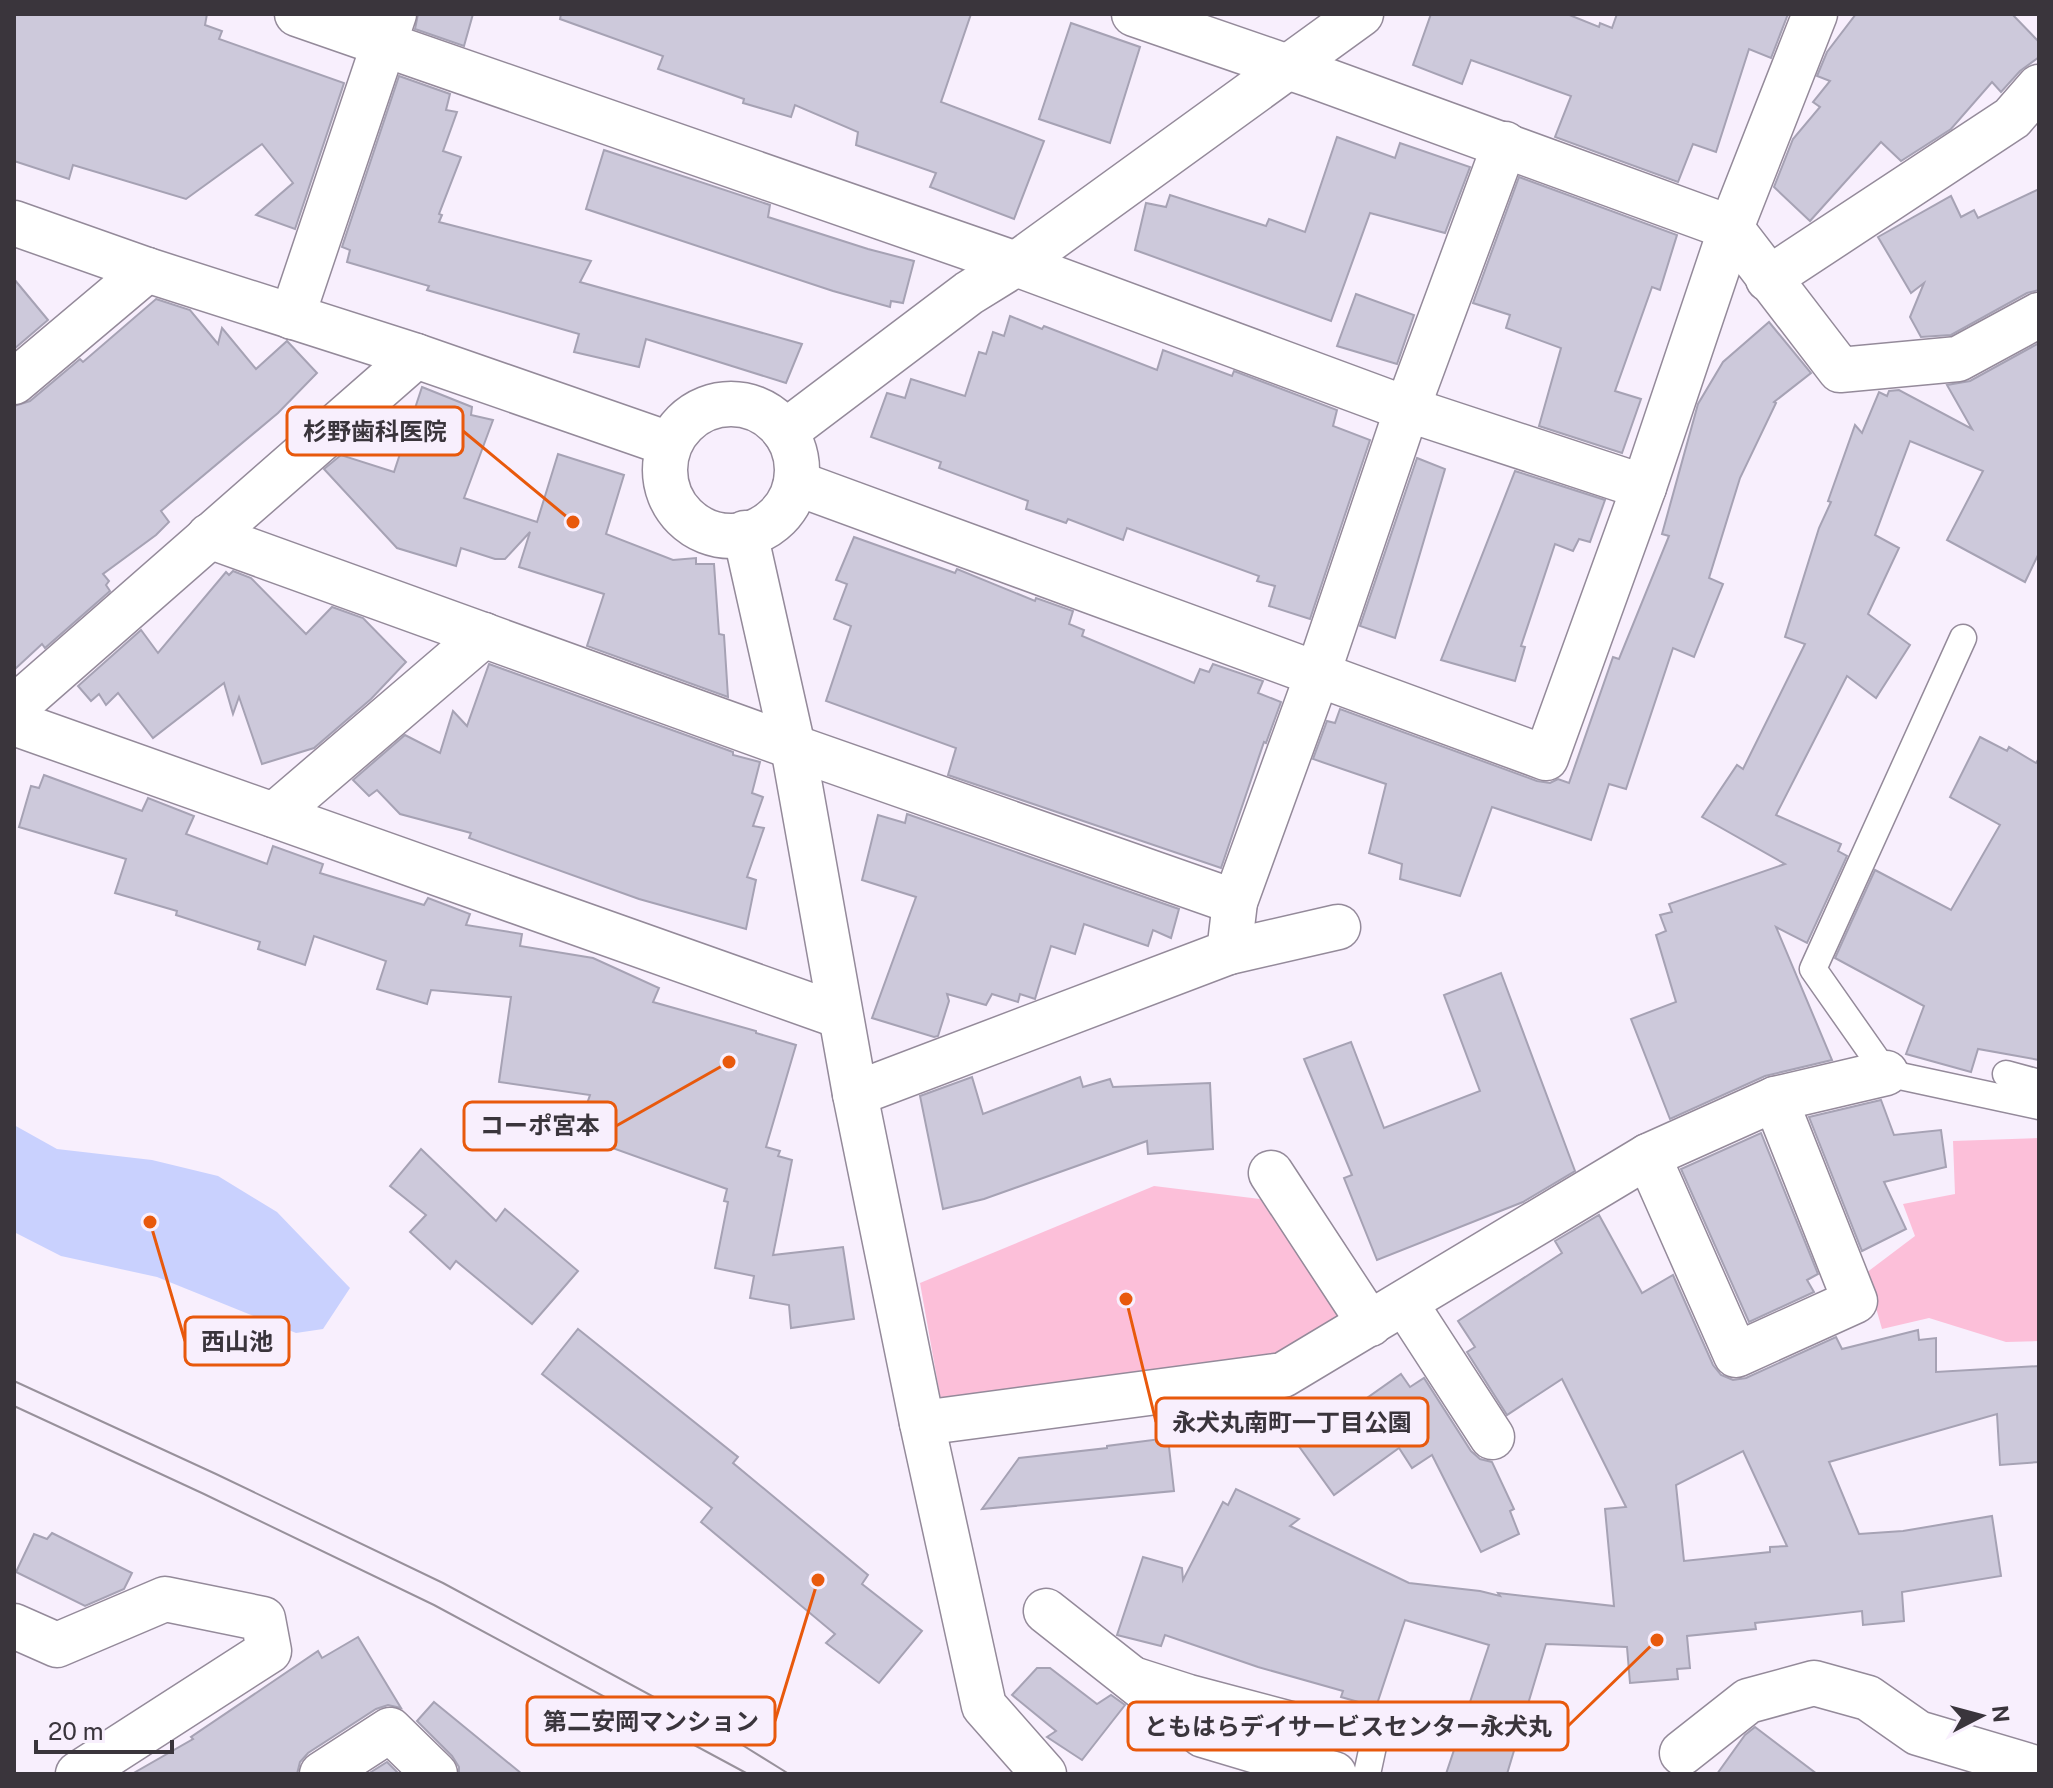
<svg xmlns="http://www.w3.org/2000/svg" width="2053" height="1788" viewBox="0 0 2053 1788" font-family="'Public Sans','Noto Sans JP',sans-serif">
<rect width="100%" height="100%" fill="#f8effd"/>
<g fill="#fcbfd9">
<path d="M2039 1138V1341L2006 1342 1929 1318 1882 1329 1866 1273 1915 1236 1903 1204 1955 1194 1953 1141Z"/>
<path d="M1154 1186 1260 1199 1341 1316 1274 1358 941 1401 920 1283Z"/>
</g>
<path fill="#c9d1fe" d="M14 1125 57 1149 152 1160 218 1176 277 1212 350 1288 323 1329 296 1333 157 1277 61 1256 14 1232Z"/>
<g fill="#cdc9db" stroke="#a6a2b4" stroke-width="2" fill-rule="evenodd">
<path d="M14 14H207L205 25 222 31 219 39 344 83 295 229 256 215 293 183 262 144 186 199 73 165 69 179 14 161Z"/>
<path d="M418 14H473L464 46 415 29Z"/>
<path d="M561 14H971L941 102 1044 141 1014 219 930 187 936 173 856 145 858 132 795 105 791 117 743 103 744 99 658 69 663 56 560 19Z"/>
<path d="M1431 14H1567L1599 27 1600 23 1612 28 1617 14H1788L1771 58 1749 49 1716 152 1693 144 1678 182 1555 137 1571 96 1471 60 1462 84 1413 65Z"/>
<path d="M1856 14H2012L2039 42V57L2020 71 2001 92 1992 82 1951 129 1901 161 1881 142 1810 221 1774 187 1793 139 1820 107 1813 102 1830 81 1817 76 1827 52Z"/>
<path d="M1071 23 1140 47 1110 143 1039 119Z"/>
<path d="M399 76 450 94 446 110 457 112 443 151 461 157 439 214 442 215 439 222 591 261 580 282 802 344 786 383 646 339 639 367 574 352 579 334 427 290 429 286 347 262 350 250 342 247Z"/>
<path d="M1337 137 1395 158 1400 143 1470 167 1445 233 1370 213 1331 321 1135 250 1146 203 1166 207 1170 195 1266 226 1269 219 1305 232Z"/>
<path d="M604 150 770 205 768 217 868 249 914 261 903 303 891 301 890 307 833 291 586 209Z"/>
<path d="M1519 177 1677 235 1660 290 1652 287 1615 391 1641 399 1622 453 1539 426 1561 348 1506 328 1510 315 1473 303Z"/>
<path d="M2039 189V290L2027 293 1951 335 1921 337 1910 317 1924 283 1911 293 1878 237 1951 196 1961 217 1974 210 1978 218Z"/>
<path d="M14 279 48 320 14 349Z"/>
<path d="M1356 294 1414 315 1397 364 1337 346Z"/>
<path d="M156 299 190 310 218 344 222 328 256 369 287 341 317 373 278 413 161 511 169 522 156 535 103 574 109 581 106 585 110 591 45 648 42 644 14 670V406L30 401 80 359 83 362Z"/>
<path d="M1010 316 1042 329 1044 326 1157 370 1163 350 1232 376 1234 371 1337 410 1333 426 1370 440 1310 619 1269 606 1275 586 1257 581 1259 576 1127 528 1123 540 1068 519 1066 523 1026 509 1028 501 939 468 941 462 871 437 887 393 905 398 911 379 965 396 979 352 986 354 993 332 1004 336Z"/>
<path d="M1769 322 1811 373 1774 402 1776 403 1740 478 1709 578 1723 584 1694 657 1673 648 1626 789 1609 784 1591 840 1492 807 1460 896 1400 879 1402 864 1369 853 1386 784 1313 759 1327 721 1335 723 1340 709 1537 781 1550 783 1558 779 1569 783 1613 657 1619 659 1669 536 1662 534 1698 404 1723 362Z"/>
<path d="M2039 343V553L2025 582 1947 540 1983 471 1910 441 1875 535 1899 548 1868 614 1910 645 1876 698 1847 676 1776 815 1841 844 1838 851 1847 856 1807 943 1776 927 1832 1060 1765 1076 1670 1119 1631 1019 1676 1002 1656 935 1666 931 1660 915 1672 912 1669 904 1785 864 1702 817 1737 765 1743 769 1805 644 1785 637 1819 528 1831 502 1828 501 1855 425 1862 433 1879 392 1887 396 1889 391 1899 390 1972 429 1947 385 1970 381Z"/>
<path d="M422 387 472 407 471 415 493 420 464 498 537 522 558 454 624 475 606 534 673 560 696 558V564H714L719 634 724 635 728 697 587 646 604 594 519 567 530 532 505 559H495L461 548 456 566 397 548 324 469 341 455 394 472Z"/>
<path d="M1417 458 1445 469 1395 638 1360 626Z"/>
<path d="M1515 471 1605 500 1590 542 1579 539 1573 551 1555 544 1521 646 1525 647 1515 681 1441 660Z"/>
<path d="M854 537 955 573 957 569 1035 601 1036 598 1073 611 1069 624 1084 630 1082 636 1194 683 1200 669 1209 672 1213 664 1263 681 1258 693 1281 702 1266 743 1264 742 1221 868 948 775 956 748 826 701 851 626 834 619 847 584 836 580Z"/>
<path d="M233 571 251 578 306 634 332 607 363 618 406 662 371 699 314 748 262 764 239 697 233 714 224 683 153 738 118 693 106 705 99 694 91 701 78 686 141 630 158 653 226 572 229 575Z"/>
<path d="M489 664 733 752V755L760 762 752 793 763 797 753 826 764 828 747 877 756 880 746 929 639 899 469 838 471 833 400 814 377 790 369 796 353 780 405 735 440 753 453 711 467 726Z"/>
<path d="M1980 737 2007 751 2009 747 2036 763 2039 758V1060L1978 1049 1971 1072 1906 1054 1924 1006 1835 958 1875 870 1951 910 2000 825 1950 797Z"/>
<path d="M44 775 142 811 148 798 194 816 186 834 267 864 273 846 323 864 320 873 424 905 428 898 470 914 466 925 522 934 520 946 593 958 659 988 653 1002 756 1031V1033L796 1045 766 1147 780 1151 778 1156 792 1160 773 1255 843 1247 854 1319 791 1328 789 1305 750 1298 754 1276 715 1268 728 1202 724 1201 727 1189 576 1135 590 1095 499 1082 511 997 431 990 427 1004 377 989 386 961 314 936 305 965 258 949 260 942 176 915 177 911 115 893 126 859 19 827 31 786 39 788Z"/>
<path d="M907 814 1179 909 1171 938 1153 930 1148 946 1084 924 1075 954 1051 946 1035 999 1020 994 1018 1002 992 994 986 1005 947 994 949 1001 938 1036 934 1037 872 1018 916 897 862 880 878 815 905 823Z"/>
<path d="M1501 973 1575 1171 1523 1202 1377 1260 1344 1178 1352 1175 1304 1059 1351 1042 1384 1128 1480 1091 1444 995Z"/>
<path d="M972 1077 983 1114 1080 1077 1083 1087 1110 1079 1113 1087 1210 1083 1213 1149 1148 1154 1147 1141 984 1199 943 1209 920 1096Z"/>
<path d="M1881 1100 1894 1135 1941 1130 1946 1167 1884 1182 1906 1229 1862 1251 1809 1117Z"/>
<path d="M1761 1133 1818 1274 1807 1280 1814 1292 1749 1322 1681 1169Z"/>
<path d="M421 1149 496 1221 505 1209 578 1271 532 1324 456 1261 450 1269 410 1232 426 1215 390 1186Z"/>
<path d="M1599 1215 1642 1293 1673 1275 1713 1365 1721 1375 1733 1380 1746 1378 1836 1337 1842 1349 1918 1330 1919 1340 1936 1338V1372L2039 1366V1462L2000 1465 1997 1414 1829 1462 1859 1534 1903 1531 1992 1516 2001 1576 1902 1592 1904 1621 1863 1625 1862 1611 1755 1623 1756 1629 1687 1636 1690 1668 1677 1669 1678 1679 1630 1683 1627 1647 1546 1644 1507 1774H1446L1489 1645 1405 1620 1376 1707 1341 1697 1343 1691 1258 1667 1165 1635 1161 1646 1117 1635 1143 1557 1182 1568 1183 1580 1223 1502 1228 1505 1236 1489 1299 1519 1290 1526 1409 1583 1480 1591 1500 1596 1498 1593 1614 1606 1605 1509 1626 1507 1562 1379 1507 1415 1467 1352 1475 1347 1458 1321 1562 1253 1555 1241ZM1743 1451 1787 1546 1770 1547V1552L1684 1561 1676 1485Z"/>
<path d="M578 1329 738 1457 733 1463 868 1575 862 1584 922 1631 879 1683 826 1643 835 1634 701 1522 712 1508 542 1374Z"/>
<path d="M1401 1374 1410 1387 1424 1378 1471 1451 1480 1459 1492 1462 1514 1509 1510 1511 1519 1534 1481 1552 1432 1455 1412 1468 1399 1448 1334 1495 1298 1445 1303 1442 1296 1432 1339 1400 1347 1412Z"/>
<path d="M1168 1438 1174 1491 982 1509 1019 1458 1107 1448V1446Z"/>
<path d="M52 1533 132 1573 124 1589 85 1606 16 1572 34 1534 47 1539Z"/>
<path d="M358 1637 401 1708 388 1705 376 1709 308 1753 300 1762 297 1774H132L193 1739 191 1737 318 1651 322 1658Z"/>
<path d="M1037 1668H1050L1097 1704 1111 1695 1125 1705 1082 1760 1047 1737 1056 1731 1012 1695Z"/>
<path d="M434 1702 522 1774H459V1767L452 1756 417 1721Z"/>
<path d="M1755 1727 1817 1774H1717L1745 1735Z"/>
<path d="M387 1762 399 1774H368Z"/>
</g>
<g fill="none" stroke-linecap="round" stroke-linejoin="round">
<g stroke="#948a9a" stroke-width="29">
<g id="service">
<path d="M1963 638 1813 969 1886 1073 2039 1106"/>
<path d="M2006 1074 2039 1083"/>
<path d="M1137 1671 1190 1688 1375 1737 1367 1774"/>
</g>
</g>
<g stroke="#948a9a" stroke-width="47">
<g id="minor">
<path d="M297 14 1016 264 1407 409 1644 487"/>
<path d="M1134 14 1311 75 1731 228 1840 370 1958 359 2039 315"/>
<path d="M14 223 147 270 416 356 669 444"/>
<path d="M1768 279 2012 118 2039 87"/>
<path d="M292 317 394 14"/>
<path d="M14 382 147 270"/>
<circle cx="731" cy="470" r="66"/>
<path d="M796 483 1546 758 1644 487 1731 228 1815 14"/>
<path d="M209 536 793 747 1235 902"/>
<path d="M14 708 416 356"/>
<path d="M14 723 840 1016"/>
<path d="M274 815 484 635"/>
<path d="M1229 952 1338 927"/>
<path d="M855 1094 1229 952 1235 902 1317 676 1407 409 1505 144"/>
<path d="M1648 1156 1736 1355 1855 1301 1775 1099"/>
<path d="M1271 1173 1370 1324"/>
<path d="M1405 1303 1492 1437"/>
<path d="M922 1423 1283 1375 1648 1156 1775 1099 1886 1073"/>
<path d="M1046 1611 1203 1735 1334 1774"/>
<path d="M14 1626 57 1645 165 1599 263 1619 269 1651 78 1774"/>
<path d="M1682 1753 1748 1701 1814 1683 1868 1698 1918 1733 2039 1769"/>
<path d="M322 1774 390 1730 435 1774"/>
</g>
</g>
<g stroke="#948a9a" stroke-width="47">
<g id="tertiary">
<path d="M785 432 969 293 1016 264 1361 14"/>
<path d="M745 533 793 747 855 1094 922 1423 984 1706 1044 1774"/>
</g>
</g>
<use href="#service" stroke="#fff" stroke-width="26"/>
<use href="#minor" stroke="#fff" stroke-width="44"/>
<use href="#tertiary" stroke="#fff" stroke-width="44"/>
<g stroke="#98919b" stroke-width="2">
<path d="M14 1381 216 1474 443 1583 739 1743 789 1774"/>
<path d="M14 1406 204 1494 434 1605 748 1774"/>
</g>
</g>
<path fill="none" stroke="#e8590c" stroke-width="3" d="M573 522L463 431M729 1062L616 1126M150 1222L185 1341M1126 1299L1156 1422M818 1580L775 1721M1657 1640L1568 1726"/>
<g fill="#e8590c" stroke="#f8effd" stroke-width="3">
<circle cx="573" cy="522" r="8"/>
<circle cx="729" cy="1062" r="8"/>
<circle cx="150" cy="1222" r="8"/>
<circle cx="1126" cy="1299" r="8"/>
<circle cx="818" cy="1580" r="8"/>
<circle cx="1657" cy="1640" r="8"/>
</g>
<g fill="#f8effd" stroke="#e8590c" stroke-width="3">
<rect x="287" y="407" width="176" height="48" rx="8"/>
<rect x="464" y="1102" width="152" height="48" rx="8"/>
<rect x="185" y="1317" width="104" height="48" rx="8"/>
<rect x="1156" y="1398" width="272" height="48" rx="8"/>
<rect x="527" y="1697" width="248" height="48" rx="8"/>
<rect x="1128" y="1702" width="440" height="48" rx="8"/>
</g>
<g font-size="24" text-anchor="middle" font-weight="bold" fill="#3a353c">
<text x="375" y="440">杉野歯科医院</text>
<text x="540" y="1134">コーポ宮本</text>
<text x="237" y="1350">西山池</text>
<text x="1292" y="1431">永犬丸南町一丁目公園</text>
<text x="651" y="1730">第二安岡マンション</text>
<text x="1348" y="1735">ともはらデイサービスセンター永犬丸</text>
</g>
<rect width="2053" height="1788" fill="none" stroke="#3a353c" stroke-width="32"/>
<g transform="translate(1981 1716) rotate(84)" stroke="#f8effd" stroke-width="6" paint-order="stroke">
<path d="M0-6L14 30L0 20L-14 30Z" fill="#3a353c"/>
<text y="-12" font-size="22" font-weight="bold" text-anchor="middle" fill="#3a353c">N</text>
</g>
<path d="M36 1740v12h136v-12" fill="none" stroke="#3a353c" stroke-width="4"/>
<text x="48" y="1740" font-size="24" fill="#3a353c" stroke="#f8effd" stroke-width="6" paint-order="stroke">20 m</text>
</svg>
